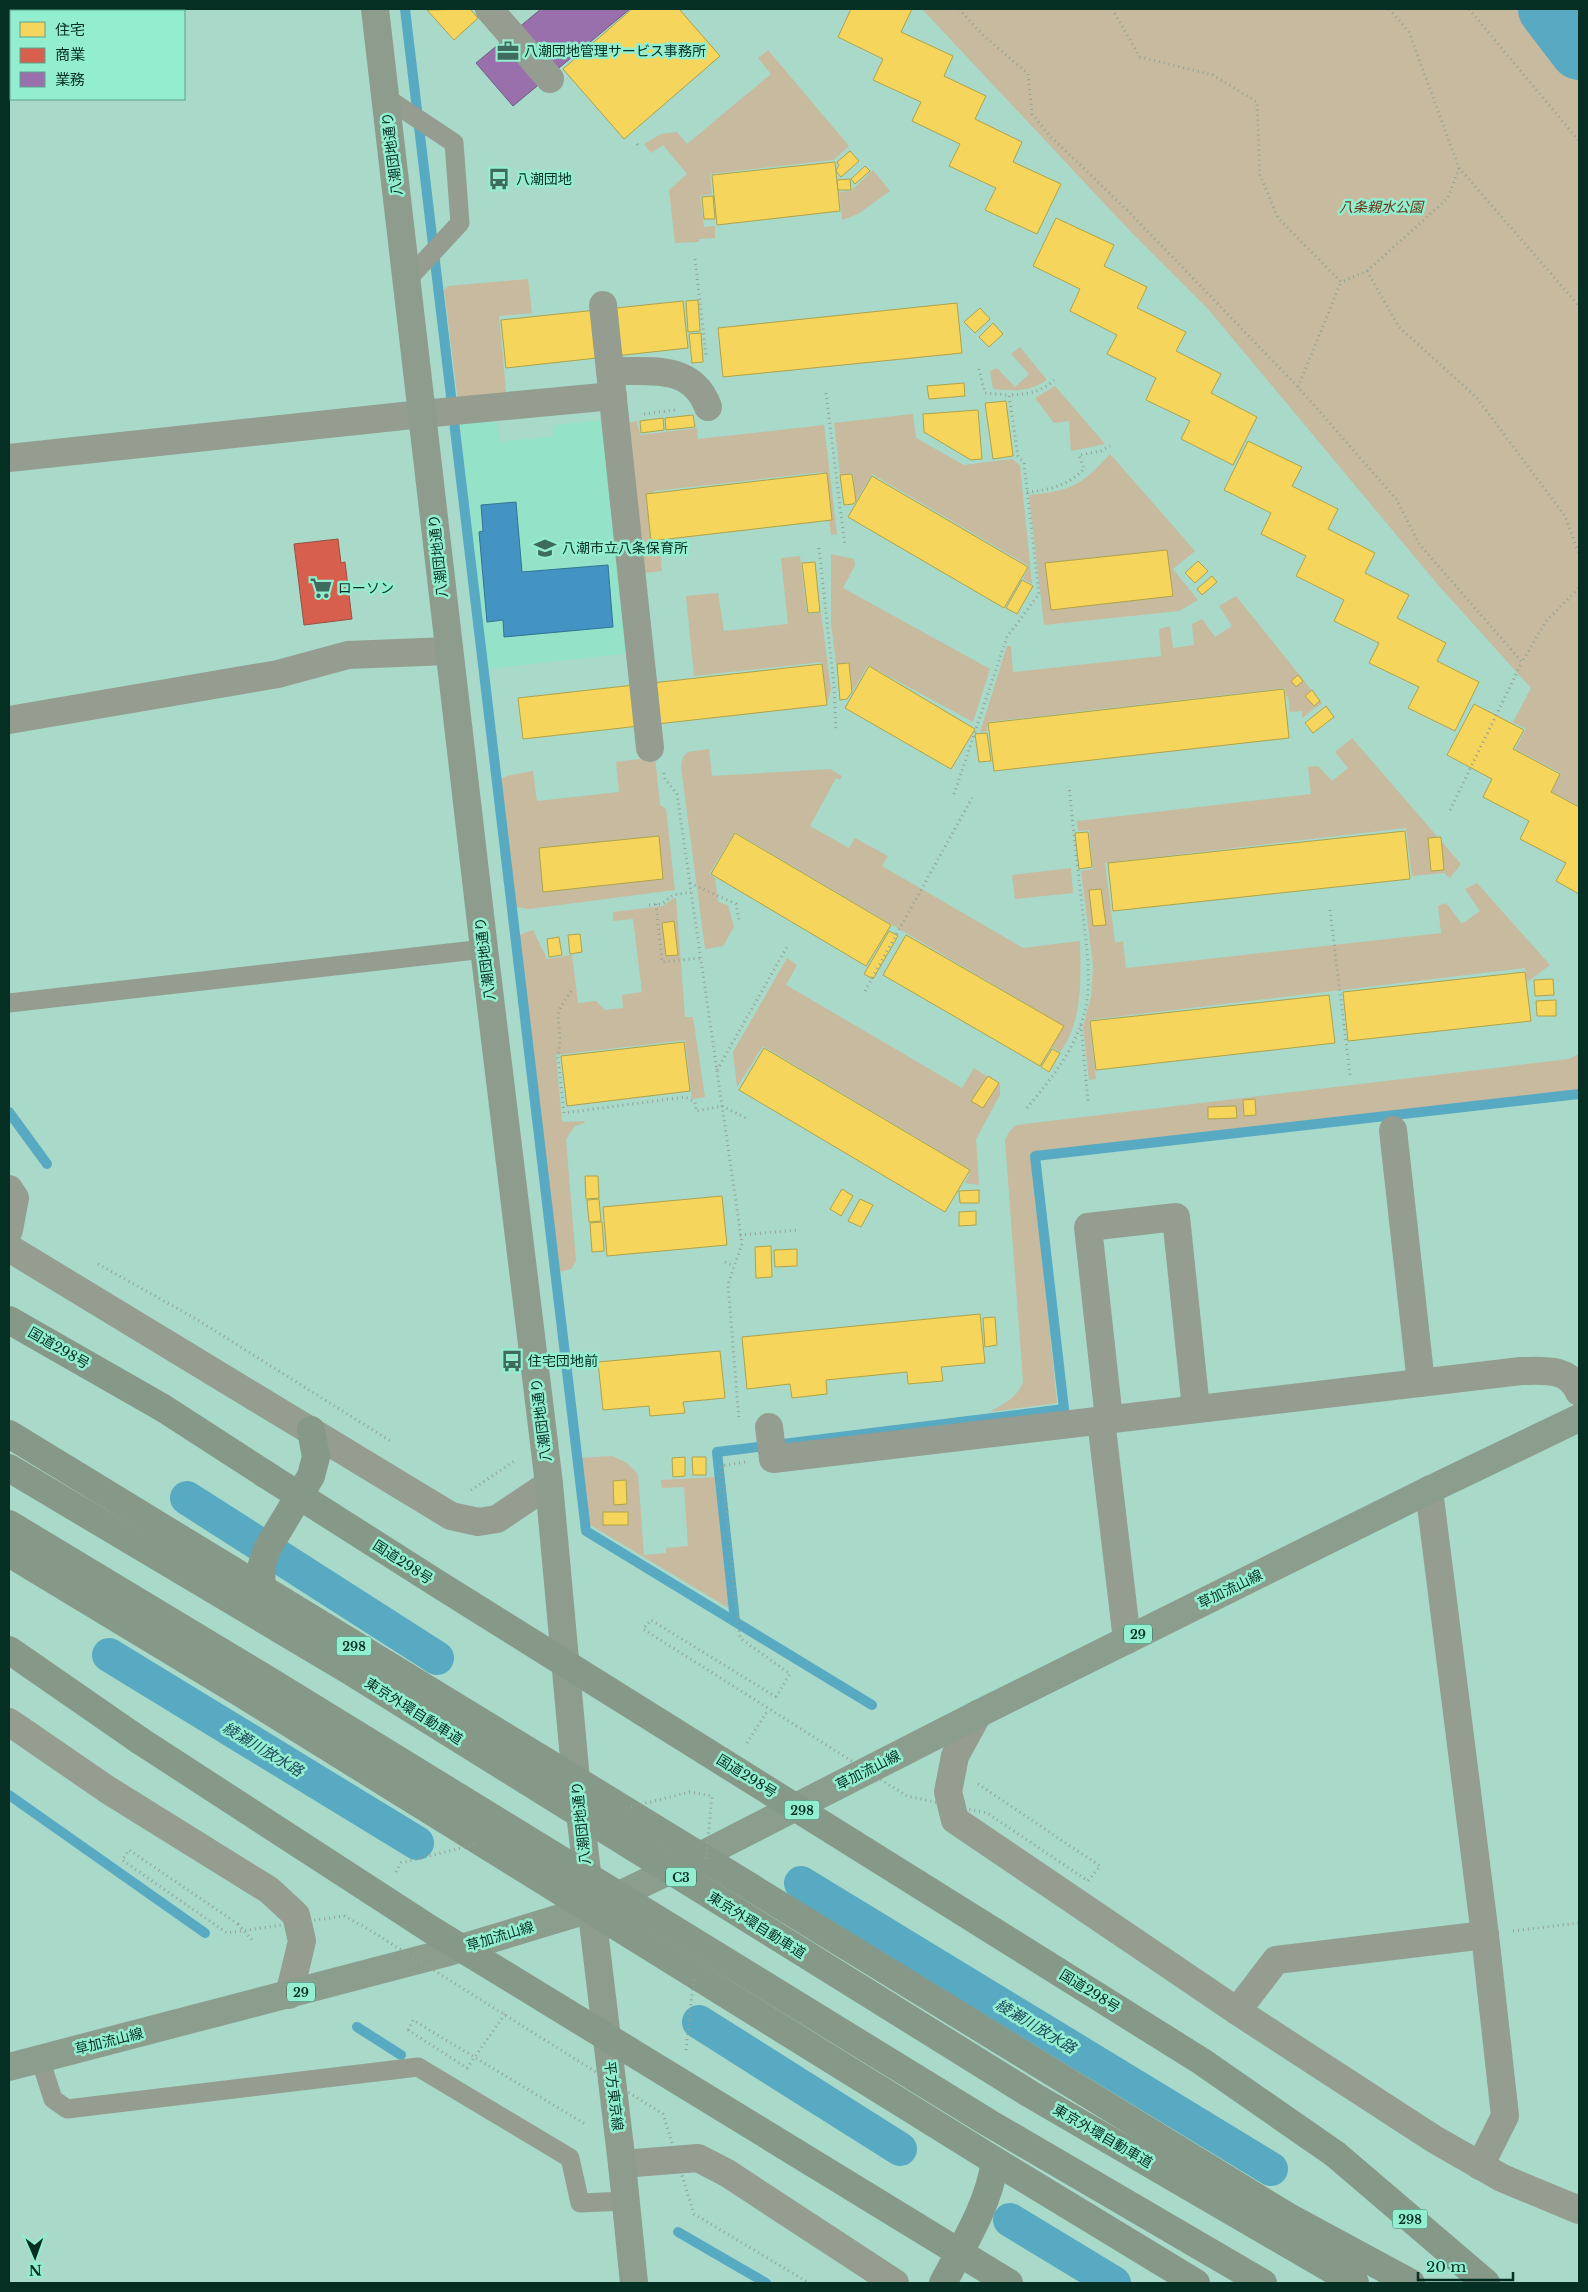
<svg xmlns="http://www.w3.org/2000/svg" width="1588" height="2292" viewBox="0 0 1588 2292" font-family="'Libre Baskerville','Noto Sans JP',serif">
<rect width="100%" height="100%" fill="#a8d9c9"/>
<path fill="#94e2c8" d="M478 413 497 424 500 442 554 436 553 425 603 420 629 653 488 669 459 415Z"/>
<g fill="#c8ba9e">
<path d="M922 9H1526L1579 78V806L1551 792 1561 773 1515 749 1526 729 1513 722 1531 688 1439 586 1208 309 1130 231Z"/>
<path d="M768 50 849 146 833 160 710 174 712 194 700 196 704 227 715 226V238L699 239V242L675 243 669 190 687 174 663 145 651 153 644 144 661 134 677 132 687 144 771 74 758 58Z"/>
<path d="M873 170 890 191 858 214 842 220 839 192 851 191Z"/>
<path d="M528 279 532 313 499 316 507 401H458L444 290 448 286Z"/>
<path d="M1020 347 1047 380C1029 392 1014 391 993 389L990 371 997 368 1015 387 1029 374 1011 354Z"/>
<path d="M1055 386 1105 444 1071 451 1069 421 1054 423 1035 398Z"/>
<path d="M913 414 916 438 964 465 1012 459 1020 465 1032 584 1023 579 1029 566 872 474 856 501 853 473 840 475 834 423Z"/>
<path d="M637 421 640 435 697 428 698 439 824 425 837 534 831 535 823 472 654 491 662 571 645 573 628 423Z"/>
<path d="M1110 454 1195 551 1173 569 1198 600 1179 611 1044 625 1029 495C1071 491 1082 485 1110 454Z"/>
<path d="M831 554 854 559 855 565 843 588 990 669 973 722 868 665 853 691 849 662 836 664 831 623Z"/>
<path d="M800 556 807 614 821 613 831 690 827 703 822 662 694 676 686 596 718 593 724 631 788 624 781 558Z"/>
<path d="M1236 596 1322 703 1302 718V711L1290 712 1288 696 1286 697 1285 688 987 722V731L980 732 1007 646H1011L1013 672 1161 656 1159 629 1170 626 1173 648 1194 645 1192 624 1202 619 1215 637 1232 626 1219 606Z"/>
<path d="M1352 738 1461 864 1450 878 1444 873 1412 876 1406 828 1105 863 1115 943 1123 941 1126 968 1441 933 1438 906 1446 903 1462 924 1480 911 1465 889 1477 883 1550 965 1527 982 1525 968 1089 1020 1096 1079 1089 1080 1083 1027 1091 996 1093 965 1081 871 1093 869 1089 830 1078 831 1077 821 1311 794 1308 767 1318 766 1332 781 1348 768 1335 752Z"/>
<path d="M709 749 712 776 830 769 842 776 840 780 836 778 810 826 849 848 855 838 888 856 882 866 1023 948 1080 941C1081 977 1083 1022 1060 1052L1052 1047 1064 1026 735 832 709 874 715 878 718 902 728 905 734 927 723 946 705 949 681 767 683 757 688 752Z"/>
<path d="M655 757 660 805 666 809 675 890 529 909 516 907 500 780 507 776 533 771 537 801 619 792 616 762Z"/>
<path d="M1071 868 1073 893 1015 899 1012 875Z"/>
<path d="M674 898H676L685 1017H693L705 1097 692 1099 685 1040 556 1055 562 1122 584 1121 585 1123 575 1126 566 1139 576 1261 571 1269 558 1272 519 935 533 930 547 959 572 955 578 1003 596 1001 605 1010 623 1008 622 995 642 992 633 919 613 921V912L663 906Z"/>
<path d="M787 958 797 965 786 985 962 1088 974 1068 1000 1085V1095L976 1139 979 1185 965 1183 971 1170 763 1046 737 1087 733 1052Z"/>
<path d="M1579 1054V1091L1032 1153 1057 1403 990 1412C1004 1404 1017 1398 1023 1382L1005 1140 1009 1132 1016 1125 1569 1059Z"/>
<path d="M612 1456 627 1463 638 1474 644 1555 666 1553V1548L688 1546 684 1487 662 1488 661 1480 717 1477 732 1610 587 1523 580 1458Z"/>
</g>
<g fill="#f6d55c" stroke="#aea34b">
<path d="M470 9 478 18 454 40 427 10Z"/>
<path d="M632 9H679L720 56 624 139 563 69Z"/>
<path d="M851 9H912L901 32 953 56 944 76 986 96 975 119 1022 142 1013 162 1061 184 1037 234 985 210 996 188 949 166 960 144 912 121 921 102 873 80 883 59 838 37Z"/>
<path d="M850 151 859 161 841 177 836 171 839 165 837 162Z"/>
<path d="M835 162 840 211 717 225 712 175Z"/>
<path d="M865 166 870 171 855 184 851 179Z"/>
<path d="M850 179 851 190H838L837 180Z"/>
<path d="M713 196 715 219H704L702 197Z"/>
<path d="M1056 218 1114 245 1104 266 1147 287 1137 308 1186 332 1176 351 1221 374 1211 393 1257 417 1233 465 1181 439 1190 421 1146 400 1156 378 1107 354 1117 335 1070 311 1080 289 1033 266Z"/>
<path d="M698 300 700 331 688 332 686 301Z"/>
<path d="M683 301 688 348 506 368 501 320Z"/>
<path d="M957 303 962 353 723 377 718 328Z"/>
<path d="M980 308 990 319 975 333 964 322Z"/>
<path d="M993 323 1003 334 989 347 979 337Z"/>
<path d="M701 333 703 362 692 363 689 334Z"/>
<path d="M964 383 965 396 929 399 927 386Z"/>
<path d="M1006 401 1013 456 993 459 985 403Z"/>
<path d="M978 410 982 459 971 460 924 432 923 414Z"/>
<path d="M693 415 695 427 666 430 665 418Z"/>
<path d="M663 418 664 430 641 433 640 421Z"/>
<path d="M1248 441 1302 467 1292 486 1338 509 1328 529 1375 553 1365 573 1409 595 1397 618 1446 643 1437 661 1479 682 1455 731 1408 708 1419 687 1369 663 1379 643 1334 621 1344 600 1296 576 1306 556 1261 534 1271 513 1224 490Z"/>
<path d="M827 473 832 520 651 541 646 494Z"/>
<path d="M852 474 856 501 853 504 844 505 840 475Z"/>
<path d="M872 476 1028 567 1004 608 848 517Z"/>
<path d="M1167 550 1173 596 1051 610 1045 563Z"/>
<path d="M1198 561 1208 571 1195 583 1185 573Z"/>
<path d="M815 562 820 612 808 613 802 563Z"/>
<path d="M1212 576 1217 582 1202 595 1197 589Z"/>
<path d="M1022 580 1033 586 1017 614 1006 608Z"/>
<path d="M849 663 852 692 847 699 840 700 837 664Z"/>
<path d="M822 664 827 705 523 739 518 698Z"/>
<path d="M869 666 975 729 951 769 845 708Z"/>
<path d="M1298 675 1303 681 1296 687 1291 681Z"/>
<path d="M1284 689 1289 738 994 771 988 723Z"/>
<path d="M1312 690 1320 701 1314 706 1305 696Z"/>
<path d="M1474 704 1524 730 1513 749 1560 774 1551 792 1579 807V894L1556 881 1566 863 1520 839 1529 821 1483 797 1492 779 1447 755Z"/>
<path d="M1326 706 1334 717 1313 733 1305 723Z"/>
<path d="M987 733 991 761 979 762 975 734Z"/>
<path d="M1405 831 1410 879 1113 911 1108 863Z"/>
<path d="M1088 832 1092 867 1079 869 1075 833Z"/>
<path d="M735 833 891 925 866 966 711 874Z"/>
<path d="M659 836 663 879 543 892 539 848Z"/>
<path d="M1441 837 1444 870 1431 871 1428 838Z"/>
<path d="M1101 889 1106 925 1093 926 1089 890Z"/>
<path d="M674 921 678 955 666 956 662 923Z"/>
<path d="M889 931 898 936 873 979 864 974Z"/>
<path d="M580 934 582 952 570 954 568 935Z"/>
<path d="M906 935 1064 1026 1040 1066 883 975Z"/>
<path d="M559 937 562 955 549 957 547 939Z"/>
<path d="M1525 972 1531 1021 1348 1041 1343 992Z"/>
<path d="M1553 979 1554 995 1535 996 1534 980Z"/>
<path d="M1329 995 1335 1043 1096 1070 1090 1021Z"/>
<path d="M1556 1000V1016H1537L1536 1001Z"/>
<path d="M684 1042 690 1091 567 1106 561 1056Z"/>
<path d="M764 1048 970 1170 945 1212 739 1090Z"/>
<path d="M1052 1049 1060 1053 1049 1072 1041 1067Z"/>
<path d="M988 1076 999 1083 983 1108 971 1101Z"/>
<path d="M1255 1099 1256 1115 1244 1116 1243 1100Z"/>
<path d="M1236 1106 1237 1118 1208 1119V1107Z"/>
<path d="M585 1176H598L599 1198 586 1199Z"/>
<path d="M842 1189 853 1196 841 1216 830 1209Z"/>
<path d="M979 1190V1203H960L959 1191Z"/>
<path d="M722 1196 727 1245 607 1256 603 1207Z"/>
<path d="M599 1199 601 1221 589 1222 587 1200Z"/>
<path d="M860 1199 873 1205 861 1227 848 1221Z"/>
<path d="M976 1211V1225L959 1226V1212Z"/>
<path d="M602 1222 604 1251 592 1252 590 1223Z"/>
<path d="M771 1246 772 1277 756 1278 755 1247Z"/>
<path d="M797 1249V1266L775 1267 774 1250Z"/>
<path d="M980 1314 985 1363 941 1367 943 1381 908 1384 907 1372 826 1380 827 1394 792 1398 790 1384 747 1389 742 1337Z"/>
<path d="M995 1317 997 1345 985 1347 983 1318Z"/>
<path d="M720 1351 725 1398 683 1402 685 1413 650 1416 649 1406 603 1410 598 1362Z"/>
<path d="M685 1457V1476L673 1477 672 1458Z"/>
<path d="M692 1457H706V1475H693Z"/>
<path d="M626 1480 627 1504 614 1505 613 1481Z"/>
<rect x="603" y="1512" width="25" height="13"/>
</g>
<path fill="#d6604d" stroke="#985141" d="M338 539 341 563 345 562 352 619 304 625 294 544Z"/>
<path fill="#9970ab" stroke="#6d5c82" d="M541 9H630L513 106 476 63Z"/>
<path fill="#4393c3" stroke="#317593" d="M516 502 522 572 608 565 613 627 504 637 503 620 487 622 479 532 483 531 481 505Z"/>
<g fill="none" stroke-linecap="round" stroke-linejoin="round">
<g stroke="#58aac3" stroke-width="10">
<path d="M405 9 586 1531 872 1705"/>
<path d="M9 1112 47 1164"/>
<path d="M735 1621 717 1452 1064 1409 1035 1156 1579 1094"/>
<path d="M9 1795 205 1933"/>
<path d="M357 2027 401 2055"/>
<path d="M678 2232 766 2283"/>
</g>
<g stroke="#58aac3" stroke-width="34">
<path d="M187 1498 437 1658"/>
<path d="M109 1655 417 1843"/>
<path d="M801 1883 1271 2169"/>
<path d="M699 2022 900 2149"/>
<path d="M1010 2220 1114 2283"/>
</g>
<path stroke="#58aac3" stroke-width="58" d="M1547 9 1579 51"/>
<g stroke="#92a397" stroke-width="3" stroke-dasharray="1 4" stroke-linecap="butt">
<path d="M959 9 983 35 1028 74 1032 114 1049 135 1127 210 1298 387 1396 499 1420 545 1522 662 1546 621 1579 588"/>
<path d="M1112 9 1140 57 1213 75 1257 102 1260 175 1278 218 1341 282 1367 271 1399 327 1477 398 1565 516 1579 554"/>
<path d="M1389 9 1409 32 1459 168 1579 306"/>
<path d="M1469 9 1579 141"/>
<path d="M637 144 640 148"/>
<path d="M695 259 706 355"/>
<path d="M1367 271 1448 198 1459 168"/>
<path d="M979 369 985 393 1009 395"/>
<path d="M1298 387 1341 282"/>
<path d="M826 393 845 546"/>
<path d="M644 414 675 410"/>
<path d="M1027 492C1049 490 1068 486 1084 469L1079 455 1101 451 1110 446"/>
<path d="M819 548 834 686 836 731"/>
<path d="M664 773 665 779 677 794 742 1244 728 1284 739 1420"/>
<path d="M954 794 1007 637 1039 594 1024 463 1018 456 1009 395C1027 394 1040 393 1054 380"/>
<path d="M1450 810 1522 662"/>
<path d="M690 883 736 904 739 920"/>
<path d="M656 904 662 962 701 958"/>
<path d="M649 905 662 904 673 895 691 892"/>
<path d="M1330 910 1350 1075"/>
<path d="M571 991 561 1006 558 1014 560 1040 558 1058 564 1113 685 1097 695 1102 696 1111 722 1106 746 1118"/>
<path d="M865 991 972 798"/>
<path d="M1081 1025 1088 1102"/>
<path d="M717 1070 787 947"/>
<path d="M1027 1108C1050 1080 1072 1054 1083 1018 1094 985 1085 938 1082 904 1077 865 1073 825 1069 786"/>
<path d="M740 1235 798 1230"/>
<path d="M725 1262 734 1266"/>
<path d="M98 1264 196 1319 392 1442"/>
<path d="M745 1462 721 1466 740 1638 790 1674 776 1697"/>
<path d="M471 1490 516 1460"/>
<path d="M747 1743 768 1710"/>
<path d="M238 1924 254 1942"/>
<path d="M1513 1931 1579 1923"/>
<path d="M408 2030 413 2020 585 2124"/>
</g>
<g stroke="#949d90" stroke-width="19">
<path d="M385 97 454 143 460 223 407 280"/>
<path d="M9 1003 484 949"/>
<path d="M40 2059 53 2099 67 2109 418 2067 570 2158 580 2203 626 2201"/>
</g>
<g stroke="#949d90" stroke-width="28">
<path d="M489 9 550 79"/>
<path d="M603 305 650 748"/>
<path d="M610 371C648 372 692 363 708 407"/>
<path d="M9 458 422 414 613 396"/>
<path d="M9 720 278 674 348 655 448 651"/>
<path d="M1393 1130 1421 1383"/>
<path d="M9 1189 15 1198 9 1230"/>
<path d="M9 1248 451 1516 478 1522 497 1519 549 1484"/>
<path d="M1109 1419 1088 1227 1176 1217 1196 1409"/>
<path d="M1101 1420 1127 1640"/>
<path d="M769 1427 773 1459 1521 1371C1543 1371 1569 1367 1579 1392"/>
<path d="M1429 1490 1485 1935 1505 2116 1480 2166"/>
<path d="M978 1714 955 1756 948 1792 955 1820 1237 2011 1434 2139 1502 2178 1579 2210"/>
<path d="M9 1722 108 1790 269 1890 296 1915 302 1941 289 1995"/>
<path d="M1237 2011 1276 1960 1485 1935"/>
<path d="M622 2164 698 2158 727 2173 895 2283"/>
</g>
<path stroke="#8e9c8d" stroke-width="28" d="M375 9 484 949 549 1484 576 1780 622 2164 634 2283"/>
<path stroke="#8b9e8e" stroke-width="28" d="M9 2067 445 1953 590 1909 700 1856 978 1714 1429 1490 1579 1418"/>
<g stroke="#869989" stroke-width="28">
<path d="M9 1320 163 1408 265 1474"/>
<path d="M9 1434 576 1780 1287 2216 1411 2283"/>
<path d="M9 1553 239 1692 995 2161 1196 2283"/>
<path d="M262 1590 261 1568 267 1549 311 1476 316 1457 311 1430"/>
<path d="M9 1650 139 1740"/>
<path d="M1335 2154 1486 2283"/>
<path d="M943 2283C963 2245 989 2205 995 2161"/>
</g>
<g stroke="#92a397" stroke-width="3" stroke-dasharray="1 4" stroke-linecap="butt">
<path d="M776 1697 651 1620 643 1629 907 1796 987 1813 1088 1881 1100 1866 975 1782"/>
<path d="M626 1808 690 1792 712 1796 706 1859"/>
<path d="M396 1872 401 1863 477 1844"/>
<path d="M238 1924 129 1850 122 1860 227 1933 344 1916 363 1926 663 2114 694 2214 809 2283"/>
<path d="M408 2030 467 2068 505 2014"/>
<path d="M686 2050 694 1977"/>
</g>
<g stroke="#869989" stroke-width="28">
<path d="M9 1468 350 1671 1030 2094 1355 2283"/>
<path d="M265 1474 438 1584 1201 2061 1335 2154"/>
<path d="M9 1524 268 1680 989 2123 1263 2283"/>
<path d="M139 1740 430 1929 1009 2283"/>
</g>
</g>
<defs>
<g id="office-bare" transform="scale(1.725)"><path d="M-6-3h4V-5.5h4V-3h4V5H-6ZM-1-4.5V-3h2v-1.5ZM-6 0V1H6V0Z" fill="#3f6a5e" stroke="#93eed0" stroke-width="2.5" paint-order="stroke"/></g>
<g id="bus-bare" transform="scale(1.725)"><path d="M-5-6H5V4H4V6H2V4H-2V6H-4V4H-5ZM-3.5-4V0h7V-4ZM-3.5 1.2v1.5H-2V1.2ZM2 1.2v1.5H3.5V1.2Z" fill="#3f6a5e" stroke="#93eed0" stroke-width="2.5" paint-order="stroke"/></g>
<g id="school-bare" transform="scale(1.725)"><path d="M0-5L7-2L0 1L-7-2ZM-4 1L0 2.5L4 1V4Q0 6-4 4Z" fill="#3f6a5e" stroke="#93eed0" stroke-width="2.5" paint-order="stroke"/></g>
<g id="supermarket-bare" transform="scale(1.725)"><path d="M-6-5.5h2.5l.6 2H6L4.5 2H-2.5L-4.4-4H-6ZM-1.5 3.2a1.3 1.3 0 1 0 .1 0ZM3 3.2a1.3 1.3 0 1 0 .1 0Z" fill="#3f6a5e" stroke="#93eed0" stroke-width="2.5" paint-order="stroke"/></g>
</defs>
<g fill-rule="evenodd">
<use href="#office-bare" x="508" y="51"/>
<use href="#bus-bare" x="499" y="179"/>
<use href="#school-bare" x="545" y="548"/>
<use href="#supermarket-bare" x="321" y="588"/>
<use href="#bus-bare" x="512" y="1361"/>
</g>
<g text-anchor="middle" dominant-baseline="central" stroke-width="5" stroke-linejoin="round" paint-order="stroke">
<g fill="#93eed0" stroke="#306858" stroke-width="1">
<rect x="1124" y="1624.5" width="28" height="19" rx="4"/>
<rect x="336.5" y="1636.5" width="35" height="19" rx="4"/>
<rect x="784.5" y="1800.5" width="35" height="19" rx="4"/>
<rect x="666" y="1867.5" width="30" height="19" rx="4"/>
<rect x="287" y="1982.5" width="28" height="19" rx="4"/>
<rect x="1392.5" y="2209.5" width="35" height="19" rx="4"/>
</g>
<g font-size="12" font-weight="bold" fill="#062f24">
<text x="1138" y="1634">29</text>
<text x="354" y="1646">298</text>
<text x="802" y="1810">298</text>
<text x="681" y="1877">C3</text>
<text x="301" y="1992">29</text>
<text x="1410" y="2219">298</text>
</g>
<g font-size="14" fill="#062f24" stroke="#93eed0" text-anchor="start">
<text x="524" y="51">八潮団地管理サービス事務所</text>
<text x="516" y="179">八潮団地</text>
<text x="562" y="548">八潮市立八条保育所</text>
<text x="338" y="588">ローソン</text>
<text x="528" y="1361">住宅団地前</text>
</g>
<g font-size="14" fill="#062f24" stroke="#93eed0">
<text transform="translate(392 154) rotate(-97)">八潮団地通り</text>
<text transform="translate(438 556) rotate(-96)">八潮団地通り</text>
<text transform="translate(485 959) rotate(-97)">八潮団地通り</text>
<text transform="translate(59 1348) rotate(30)">国道298号</text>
<text transform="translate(541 1420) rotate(-97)">八潮団地通り</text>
<text transform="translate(403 1562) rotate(33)">国道298号</text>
<text transform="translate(1230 1589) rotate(-26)">草加流山線</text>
<text transform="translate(414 1711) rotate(32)">東京外環自動車道</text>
<text transform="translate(868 1770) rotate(-27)">草加流山線</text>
<text transform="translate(747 1776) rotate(32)">国道298号</text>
<text transform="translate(581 1823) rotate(-96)">八潮団地通り</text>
<text transform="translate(757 1925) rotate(32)">東京外環自動車道</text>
<text transform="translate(500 1936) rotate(-17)">草加流山線</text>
<text transform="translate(1090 1991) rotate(32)">国道298号</text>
<text transform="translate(109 2041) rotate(-14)">草加流山線</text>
<text transform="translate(614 2096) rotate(83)">平方東京線</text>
<text transform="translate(1103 2136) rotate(30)">東京外環自動車道</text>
</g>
<g font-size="14" font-style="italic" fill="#6a3819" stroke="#93eed0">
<text x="1381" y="207">八条親水公園</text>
</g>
<g font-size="15" font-style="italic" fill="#20495c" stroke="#93eed0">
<text transform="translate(263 1749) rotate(31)">綾瀬川放水路</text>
<text transform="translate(1036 2026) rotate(31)">綾瀬川放水路</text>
</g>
</g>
<rect width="1588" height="2292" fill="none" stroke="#062f24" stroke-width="20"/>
<rect x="10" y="10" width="175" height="90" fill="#93eed0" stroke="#5ba28b"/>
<rect x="20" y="22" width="25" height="15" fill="#f6d55c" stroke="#5ba28b"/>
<text x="55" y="35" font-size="15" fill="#062f24">住宅</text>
<rect x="20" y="48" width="25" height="15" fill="#d6604d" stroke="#5ba28b"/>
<text x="55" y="60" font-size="15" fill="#062f24">商業</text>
<rect x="20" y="72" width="25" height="15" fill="#9970ab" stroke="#5ba28b"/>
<text x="55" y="85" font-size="15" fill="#062f24">業務</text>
<g transform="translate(35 2257) rotate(178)" stroke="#93eed0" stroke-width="4" paint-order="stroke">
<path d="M0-4L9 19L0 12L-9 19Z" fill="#062f24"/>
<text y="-8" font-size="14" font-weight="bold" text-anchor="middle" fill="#062f24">N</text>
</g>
<path d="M1418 2272v8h95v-8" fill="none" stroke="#062f24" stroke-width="2.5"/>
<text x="1426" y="2272" font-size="15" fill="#062f24" stroke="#93eed0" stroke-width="4" paint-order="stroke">20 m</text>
</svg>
